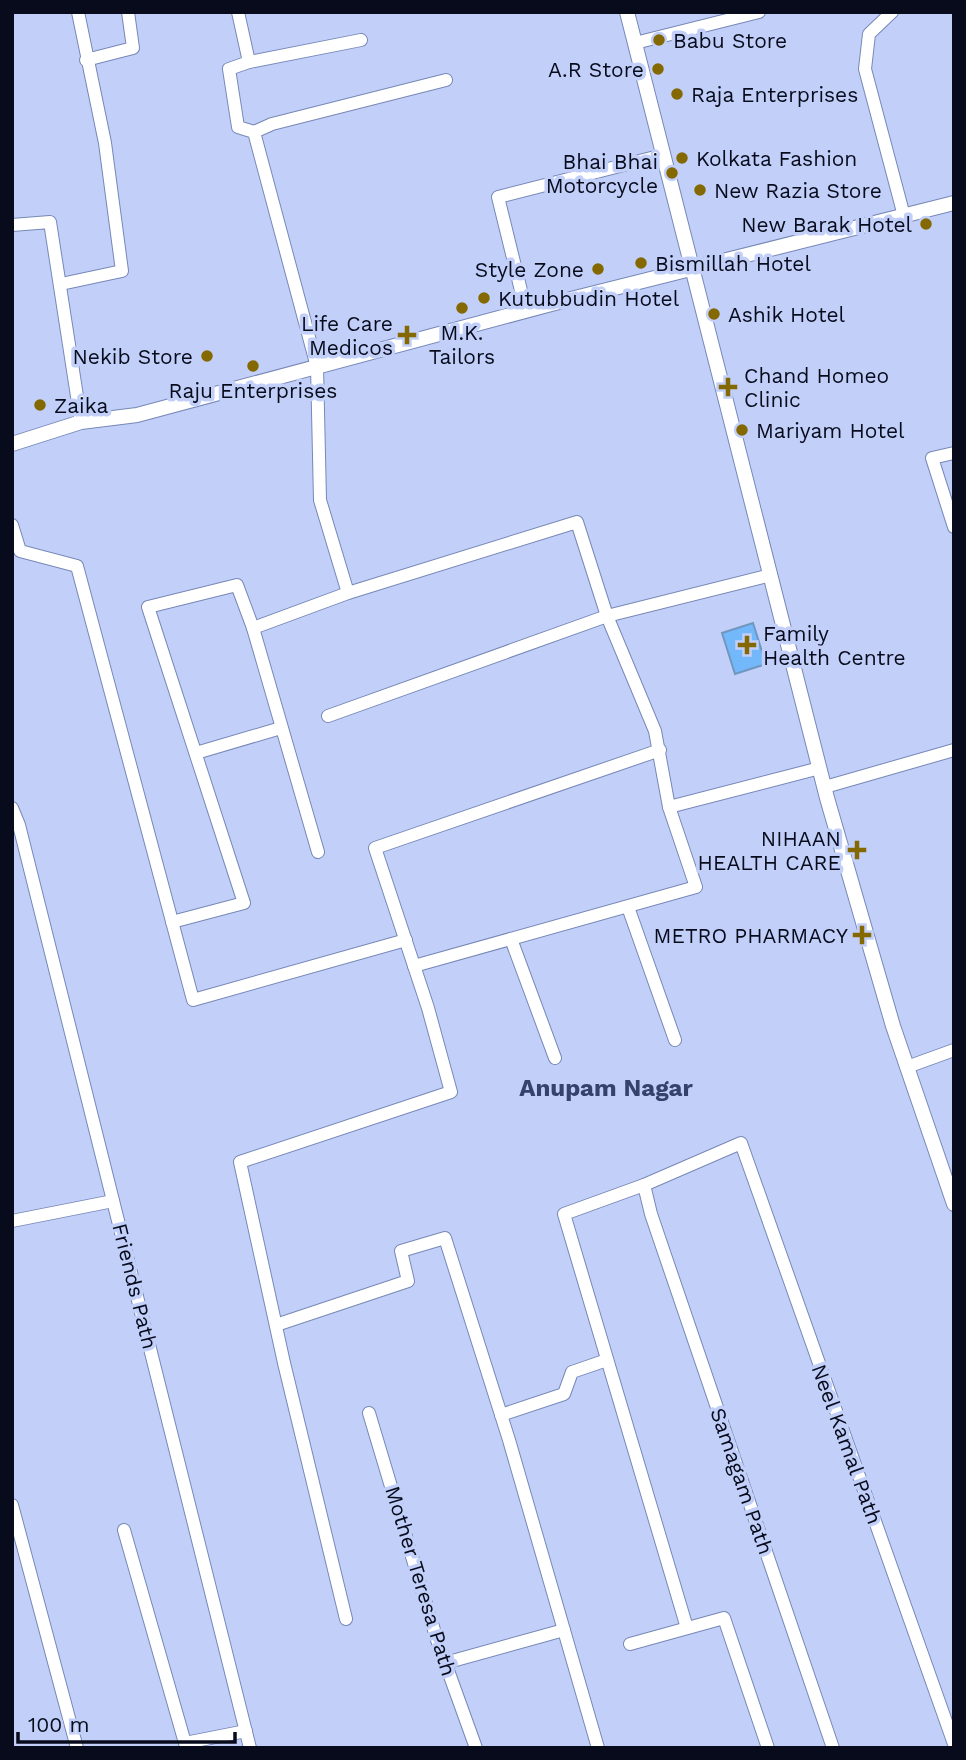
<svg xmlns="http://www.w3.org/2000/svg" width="966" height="1760" viewBox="0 0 966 1760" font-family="'Work Sans',sans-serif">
<rect width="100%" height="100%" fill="#c2d0f9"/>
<path fill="#74b8fc" stroke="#7097bf" stroke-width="2" d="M753 623 766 664 735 674 722 633Z"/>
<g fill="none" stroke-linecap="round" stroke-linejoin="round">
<g stroke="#7788b7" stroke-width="14">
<g id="minor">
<path d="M238 12 249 62 229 69 238 127 254 132 317 367 320 500 348 593"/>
<path d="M892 12 869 34 865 69 904 216"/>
<path d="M635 43 759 12"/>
<path d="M86 60 133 48 128 12"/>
<path d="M249 62 361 40"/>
<path d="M254 132 272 124 446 80"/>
<path d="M12 225 50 222 81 422"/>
<path d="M61 284 122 271 105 143 78 12"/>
<path d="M526 311 498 197 663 155"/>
<path d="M954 453 932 458 954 527"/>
<path d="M12 525 20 551 77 566 193 1000 406 940"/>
<path d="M328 716 607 616 771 575"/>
<path d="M196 753 281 728"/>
<path d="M825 787 954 750"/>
<path d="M669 807 820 768"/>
<path d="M12 808 19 825 250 1748"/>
<path d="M318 852 253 628 348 593 577 522 607 616 655 731 669 807 696 887 414 966"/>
<path d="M628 907 675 1040"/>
<path d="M172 922 244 903 148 607 237 585 253 628"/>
<path d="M511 939 555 1058"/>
<path d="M907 1067 954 1050"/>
<path d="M644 1185 741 1143 954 1744"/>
<path d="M12 1221 113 1201"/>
<path d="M276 1325 408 1281 401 1251 445 1238 509 1440 598 1748"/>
<path d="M369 1413 437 1640 476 1748"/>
<path d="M501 1415 564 1394 572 1372 607 1360"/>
<path d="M12 1505 77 1748"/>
<path d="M124 1530 185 1743 246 1731"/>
<path d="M346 1619 284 1363 240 1162 451 1092 428 1008 375 848 660 750"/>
<path d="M687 1628 564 1214 644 1185 651 1214 833 1748"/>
<path d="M630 1644 724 1618 768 1748"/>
<path d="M445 1663 564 1630"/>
</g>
</g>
<g stroke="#7788b7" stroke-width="16">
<g id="tertiary">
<path d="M627 12 827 798 893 1026 954 1204"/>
<path d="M12 444 81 422 137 415 555 303 954 203"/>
</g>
</g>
<use href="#minor" stroke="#fff" stroke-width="12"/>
<use href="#tertiary" stroke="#fff" stroke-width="14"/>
</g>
<g fill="#846801" stroke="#c2d0f9" stroke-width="2.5">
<circle cx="659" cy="40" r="7"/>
<circle cx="658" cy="69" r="7"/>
<circle cx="677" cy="94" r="7"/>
<circle cx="682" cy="158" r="7"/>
<circle cx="672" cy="173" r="7"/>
<circle cx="700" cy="190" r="7"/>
<circle cx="926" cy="224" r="7"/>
<circle cx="641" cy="263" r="7"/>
<circle cx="598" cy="269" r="7"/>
<circle cx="484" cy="298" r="7"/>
<circle cx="462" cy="308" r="7"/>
<circle cx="714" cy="314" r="7"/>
<path d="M403.5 324.5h7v7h7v7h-7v7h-7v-7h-7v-7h7z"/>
<circle cx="207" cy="356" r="7"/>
<circle cx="253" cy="366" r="7"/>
<path d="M724.5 376.5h7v7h7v7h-7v7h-7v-7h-7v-7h7z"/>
<circle cx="40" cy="405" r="7"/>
<circle cx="742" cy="430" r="7"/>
<path d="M743.5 634.5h7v7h7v7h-7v7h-7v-7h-7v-7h7z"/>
<path d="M853.5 839.5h7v7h7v7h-7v7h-7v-7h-7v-7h7z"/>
<path d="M858.5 924.5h7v7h7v7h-7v7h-7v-7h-7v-7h7z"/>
</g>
<g text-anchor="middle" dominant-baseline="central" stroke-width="7" stroke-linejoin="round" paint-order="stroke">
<g font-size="21" fill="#070b1c" stroke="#c2d0f9" text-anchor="start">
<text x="673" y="40">Babu Store</text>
<text x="644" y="69" text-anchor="end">A.R Store</text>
<text x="691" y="94">Raja Enterprises</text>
<text x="696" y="158">Kolkata Fashion</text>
<text x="658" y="161" text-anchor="end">Bhai Bhai<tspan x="658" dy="24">Motorcycle</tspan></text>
<text x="714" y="190">New Razia Store</text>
<text x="912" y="224" text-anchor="end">New Barak Hotel</text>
<text x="655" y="263">Bismillah Hotel</text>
<text x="584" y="269" text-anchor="end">Style Zone</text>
<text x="498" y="298">Kutubbudin Hotel</text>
<text x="728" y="314">Ashik Hotel</text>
<text x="393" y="323" text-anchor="end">Life Care<tspan x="393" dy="24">Medicos</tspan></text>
<text x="462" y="332" text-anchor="middle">M.K.<tspan x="462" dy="24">Tailors</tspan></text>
<text x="193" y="356" text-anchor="end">Nekib Store</text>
<text x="744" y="375">Chand Homeo<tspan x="744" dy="24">Clinic</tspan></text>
<text x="253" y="390" text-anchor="middle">Raju Enterprises</text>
<text x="54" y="405">Zaika</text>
<text x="756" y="430">Mariyam Hotel</text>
<text x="763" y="633">Family<tspan x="763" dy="24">Health Centre</tspan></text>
<text x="841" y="838" text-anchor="end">NIHAAN<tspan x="841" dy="24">HEALTH CARE</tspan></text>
<text x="848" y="935" text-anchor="end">METRO PHARMACY</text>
</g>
<g font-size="21" fill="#070b1c" stroke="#c2d0f9">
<text transform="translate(135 1286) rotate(76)">Friends Path</text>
<text transform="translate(847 1444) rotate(70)">Neel Kamal Path</text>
<text transform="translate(742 1481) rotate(71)">Samagam Path</text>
<text transform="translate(421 1581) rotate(73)">Mother Teresa Path</text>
</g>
<g font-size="24" font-weight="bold" fill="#34426c" stroke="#c2d0f9">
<text x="606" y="1088">Anupam Nagar</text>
</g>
</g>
<rect width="966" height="1760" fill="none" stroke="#070b1c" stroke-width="28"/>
<path d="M18 1732v10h217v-10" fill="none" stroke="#070b1c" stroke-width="3.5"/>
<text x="28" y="1732" font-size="21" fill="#070b1c" stroke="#c2d0f9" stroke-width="5" paint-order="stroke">100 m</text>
</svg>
